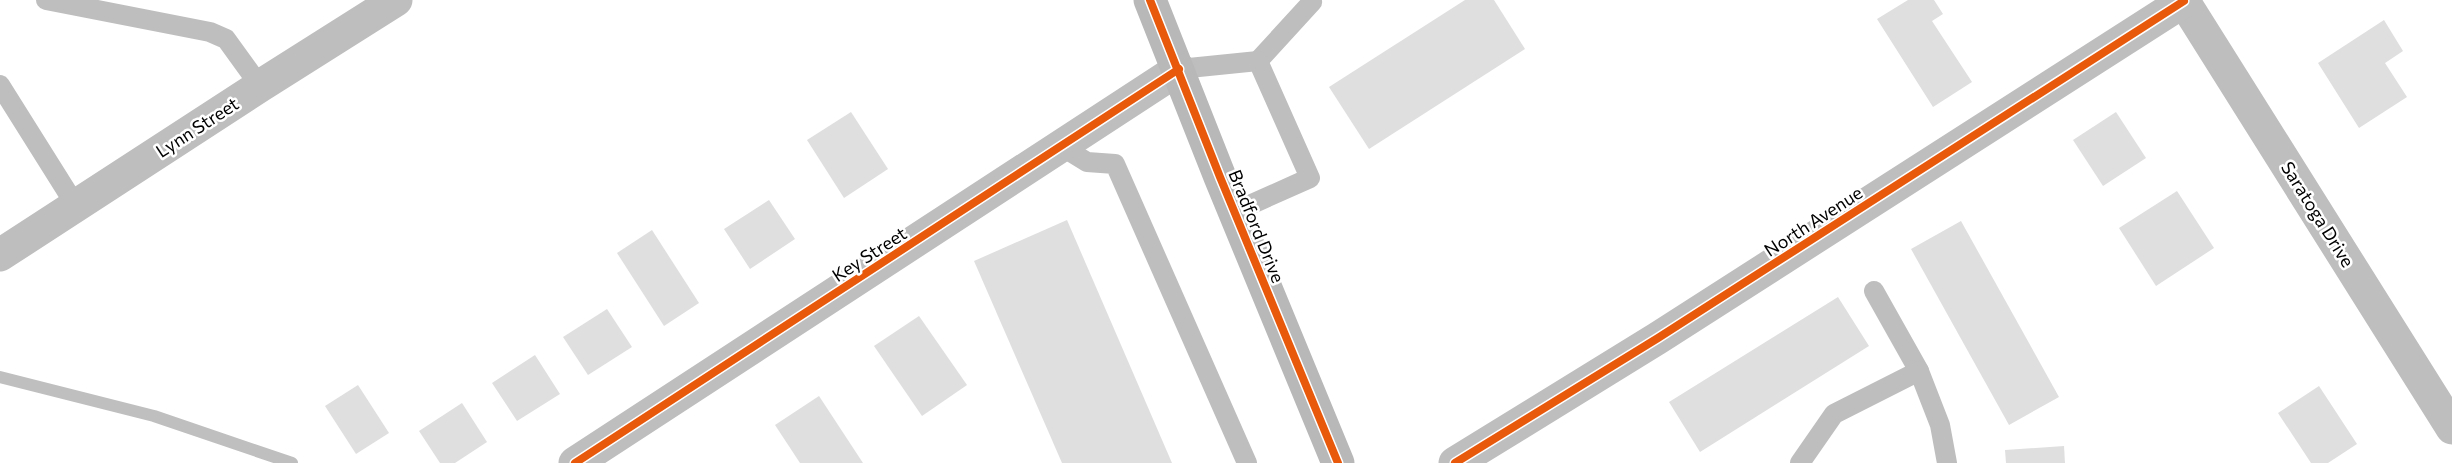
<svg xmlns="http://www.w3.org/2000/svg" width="2452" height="463" viewBox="0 0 2452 463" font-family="Commissioner,sans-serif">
<rect width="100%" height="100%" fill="#fff"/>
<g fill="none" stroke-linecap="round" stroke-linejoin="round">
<path stroke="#bfbfbf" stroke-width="12" d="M0 377 154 416 292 463"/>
</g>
<g fill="#dfdfdf">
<path d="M1465 0H1494L1525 49 1369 149 1329 87Z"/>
<path d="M1908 0H1934L1943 14 1932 21 1972 82 1933 107 1877 19Z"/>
<path d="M2384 20 2403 51 2385 63 2407 97 2359 128 2318 63Z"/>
<path d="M851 112 888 169 844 198 807 140Z"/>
<path d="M2116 112 2146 158 2103 186 2073 140Z"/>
<path d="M2177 191 2214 248 2156 286 2119 228Z"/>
<path d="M769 200 795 239 750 269 724 229Z"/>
<path d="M1067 220 1172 463H1062L974 261Z"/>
<path d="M1961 221 2059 397 2009 425 1911 249Z"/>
<path d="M652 230 699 303 664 326 617 253Z"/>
<path d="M1838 297 1869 346 1700 452 1669 402Z"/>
<path d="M607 309 632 347 588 375 563 337Z"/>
<path d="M919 316 967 385 922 416 874 346Z"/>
<path d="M535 355 560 394 517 421 492 383Z"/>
<path d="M358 385 389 433 356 454 325 406Z"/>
<path d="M2319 386 2357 444 2328 463H2311L2278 413Z"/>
<path d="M819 396 863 463H800L775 425Z"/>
<path d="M462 403 487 442 455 463H440L419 431Z"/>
<path d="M2064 446 2065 463H2006L2005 450Z"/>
</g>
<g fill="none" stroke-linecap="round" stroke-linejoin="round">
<g stroke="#bebebe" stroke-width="20">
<path d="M46 0 210 32 226 39 260 86"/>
<path d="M1258 61 1312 2 1311 0"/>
<path d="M1179 69 1258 61 1310 178 1234 212"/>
<path d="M0 85 76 206"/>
<path d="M1061 146 1087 162 1115 164 1247 463"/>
<path d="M1874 291 1919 371 1940 425 1947 463"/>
<path d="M1800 463 1834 414 1919 371"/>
</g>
<g stroke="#bebebe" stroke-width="33">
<path d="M2183 0 2452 428"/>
<path d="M0 255 260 86 396 0"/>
<path d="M575 463 1179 69"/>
<path d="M1455 463 1658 338 2184 1"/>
</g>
<path stroke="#b8b8b8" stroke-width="33" d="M1150 0 1220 177 1338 463"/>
<g stroke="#fff" stroke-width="11">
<g id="cycleway">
<path d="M1150 0 1220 177 1338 463"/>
<path d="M575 463 1179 69"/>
<path d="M1455 463 1658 338 2184 1"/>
</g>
</g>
<use href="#cycleway" stroke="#e8590c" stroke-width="8"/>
</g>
<g text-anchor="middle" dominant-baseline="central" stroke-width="5" stroke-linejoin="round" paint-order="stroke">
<g font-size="18" fill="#000" stroke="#fff">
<text transform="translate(197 127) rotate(-33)">Lynn Street</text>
<text transform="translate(2318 214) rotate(58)">Saratoga Drive</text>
<text transform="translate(1813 221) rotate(-33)">North Avenue</text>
<text transform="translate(1257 226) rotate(68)">Bradford Drive</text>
<text transform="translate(869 254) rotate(-33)">Key Street</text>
</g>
</g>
</svg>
